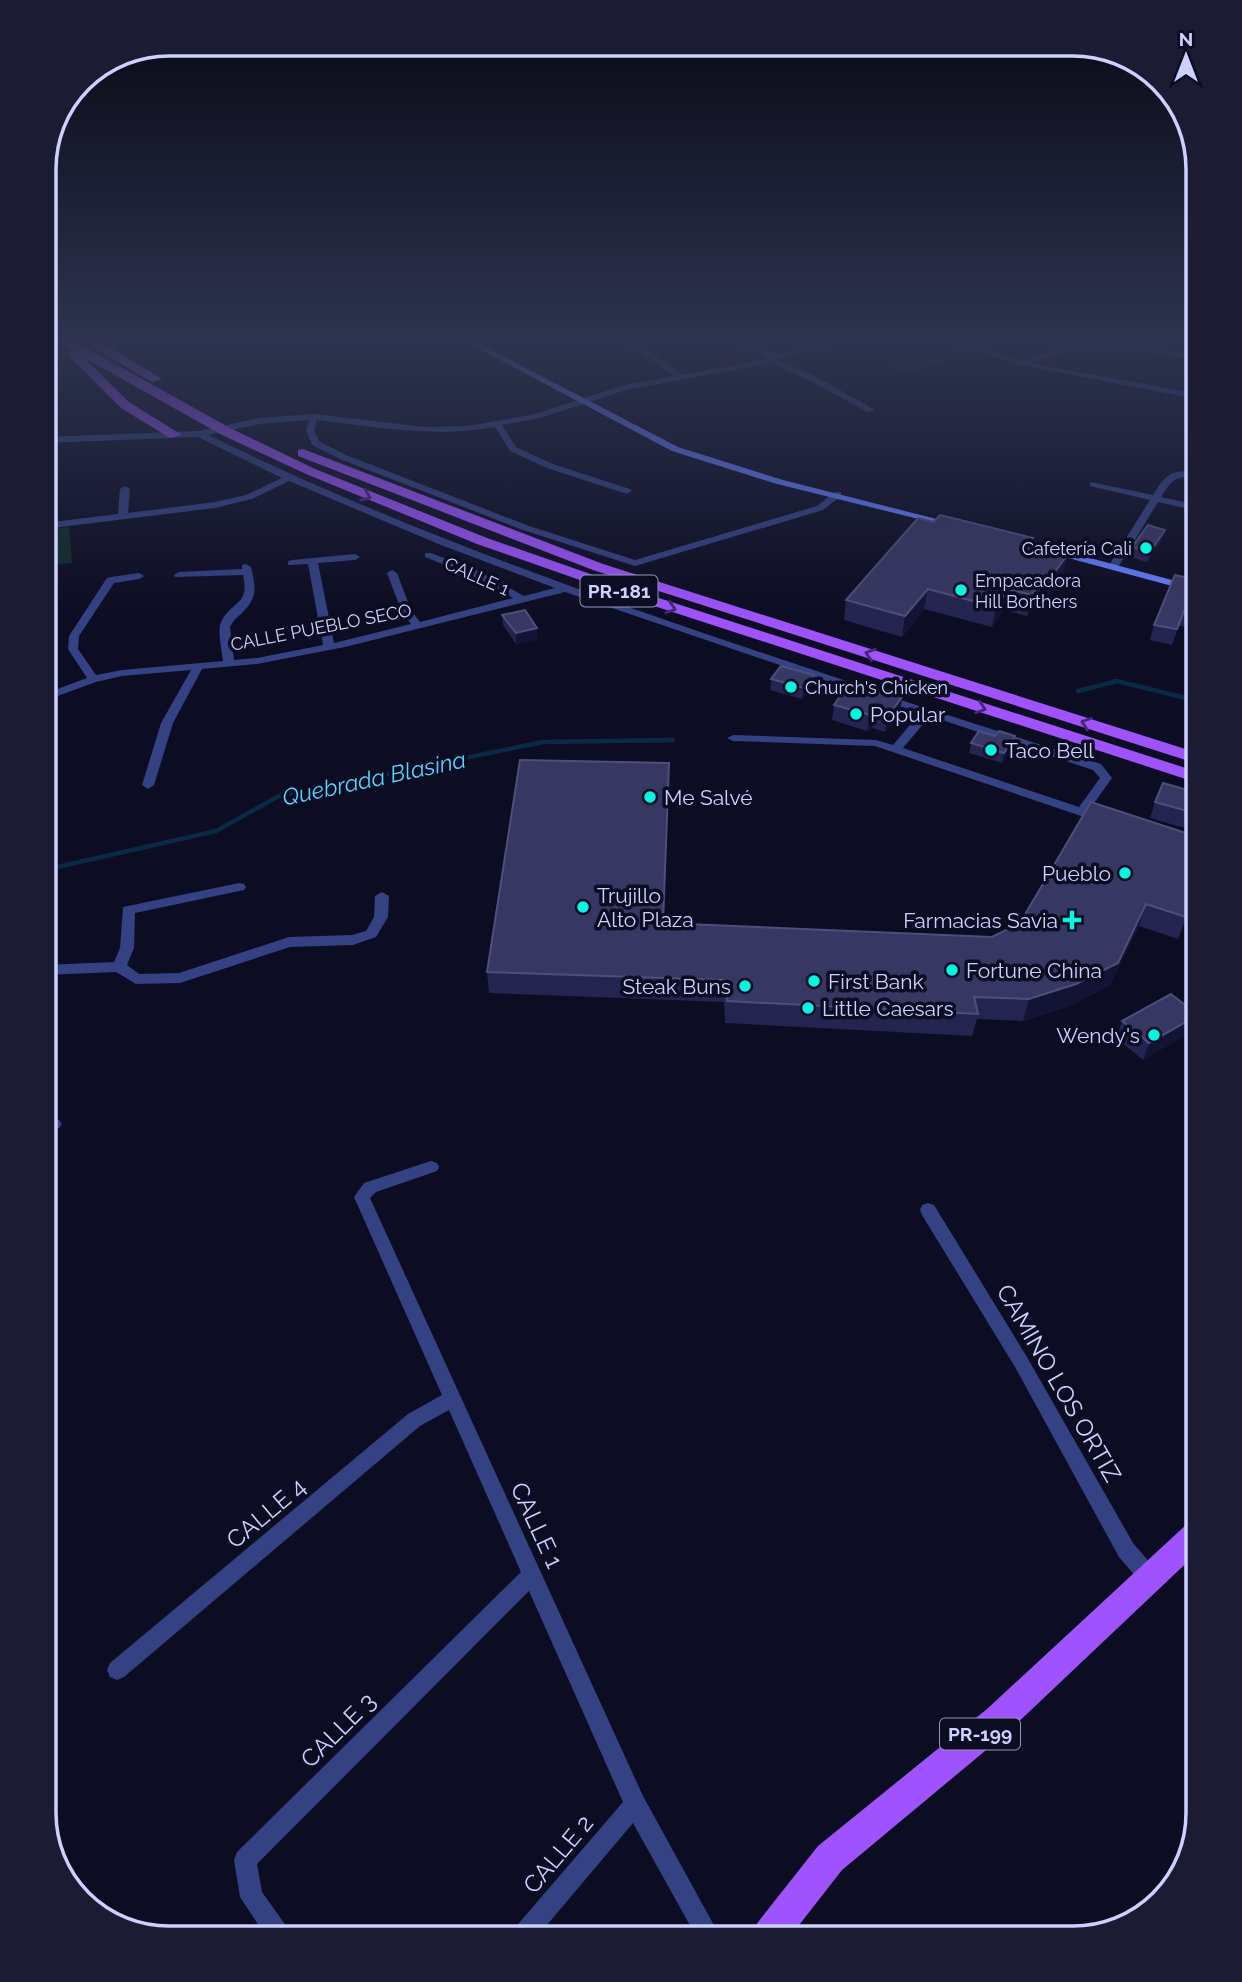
<svg xmlns="http://www.w3.org/2000/svg" width="1242" height="1982" viewBox="0 0 1242 1982" font-family="Raleway,sans-serif">
<rect width="100%" height="100%" fill="#0c0c22"/>
<path fill="#0f2c25" d="M69 527 72 563 44 566V530Z"/>
<path fill="#092a44" d="M941 350 956 357 903 374 888 367Z"/>
<g fill="none" stroke-linecap="round" stroke-linejoin="round">
<g stroke="#092a44" stroke-width="4.5">
<path d="M1078 691 1117 681 1198 701"/>
<path d="M44 870 216 831 279 796 543 742 673 740"/>
</g>
<g fill="#344183" fill-rule="evenodd">
<path d="M619 341C641 341 665 362 682 375L768 359 734 341C749 341 758 350 772 353 784 356 821 341 840 341L782 357 777 360 813 375 875 410 868 412 807 379 771 363 626 390 540 418 502 425 516 447 553 464 630 489 632 491 627 494 547 468 510 451 495 427C435 438 377 427 317 420L314 430 319 441 346 455 529 526 635 560 817 506 835 492H841V496L823 510 635 566 523 530 340 459 312 445 306 430 309 420 260 424 208 435C421 539 645 614 870 689V693H862L565 592 345 647 257 664 202 669 173 723 154 785 148 789 142 785 161 723 191 670 122 676 96 682 44 701V694L87 678 68 649 69 636 107 578 111 577 139 573 144 576 139 579 114 583 79 636 78 649 96 675 122 670 223 661C222 650 217 632 221 622 232 600 250 606 243 575L175 577 174 575 179 572 242 569V565L246 564 251 567C256 589 258 597 241 614 236 618 233 621 230 627L234 660 257 658 323 645 308 564 288 565V561L292 560 355 554 360 557 355 560 318 563 334 643 411 624 401 610 387 573 392 570 397 573 411 610 420 622 513 598 470 575 425 557V553H431L478 571 524 596 555 588 441 545 289 481 252 499 215 508 44 529V523L118 514 120 489 125 486 130 489 128 513 215 502 246 495 282 478 198 437 44 443V437L199 431 260 418 314 414 424 427 468 426 535 414 621 386 674 376 658 364Z"/>
<path d="M945 341H957L1021 361 1042 353 1086 345 1132 346 1198 356V360C1143 351 1084 341 1030 363L1198 394V399L1020 365Z"/>
<path d="M1198 471V477C1175 477 1174 477 1161 497L1198 505V511L1158 502 1117 569H1109L1108 567 1150 500 1090 486V482L1153 495C1168 471 1171 471 1198 471Z"/>
<path d="M885 695 1101 764 1112 778 1089 810 1097 815 1095 818H1087L875 746 733 741 727 738 733 735 876 740 893 745 920 713 881 700V696ZM930 716 1093 770 1100 778 1079 807 903 748Z"/>
<path d="M239 883 244 884 246 887 244 890 135 913 134 948 127 965 139 974 179 973 289 937 352 935 366 931 374 917 375 896 382 892 389 896 388 917 376 937 353 945 290 947 180 983 136 984 116 972 44 975V965L114 962 120 948 123 907Z"/>
<path d="M44 1118 59 1120 62 1124 59 1128 44 1130Z"/>
<path d="M431 1161 437 1163 439 1167 437 1171 376 1192 370 1198 643 1796 721 1938H697L633 1823 536 1938H510L513 1930 623 1802 529 1591 257 1864 262 1892 289 1930 292 1938H267L240 1897 234 1860 237 1852 521 1572 449 1410 420 1426 124 1677 117 1680 110 1677 107 1670 110 1663 408 1414 442 1395 354 1197 364 1183Z"/>
<path d="M928 1203 934 1205 1027 1357 1133 1543 1157 1571 1160 1578 1157 1585 1150 1588 1143 1585 1119 1557 1015 1367 922 1215 920 1210 922 1205Z"/>
</g>
<g fill="#637eff" fill-rule="evenodd">
<path d="M464 341H474L678 447 783 480 960 525 955 528 777 484 672 451Z"/>
<path d="M1049 547 1198 587V593L1046 552 1044 550Z"/>
</g>
<g fill="#9e53ff" fill-rule="evenodd">
<path d="M60 341H74L232 429 315 469 487 538 662 599 1198 772V783L651 605 477 544 306 474 222 435 83 357 129 402 182 435 170 438 121 408 70 357 68 354 73 351Z"/>
<path d="M92 341H100L162 379 152 382 92 347Z"/>
<path d="M303 449 603 564 1198 753V764L593 570 298 456V450Z"/>
<path d="M1198 1519V1552L1009 1731 842 1870 789 1938H750L755 1926 818 1846 987 1709 1188 1523Z"/>
</g>
</g>
<g fill="#242450">
<path d="M934 522 1033 538 1031 545 1063 574 1040 607 1034 606 1027 616 1004 610 992 627 924 609 902 637 844 620 846 600Z"/>
<path d="M1162 540 1147 562 1129 557 1132 547Z"/>
<path d="M1197 580 1191 598 1193 615 1188 627 1179 626 1172 645 1150 640 1154 625Z"/>
<path d="M502 615 538 639 516 644 503 625Z"/>
<path d="M814 675 812 685 802 699 770 690 771 679Z"/>
<path d="M902 697 900 713 885 732 872 728 867 731 832 720 834 705Z"/>
<path d="M971 743 1013 746 1002 763 969 753Z"/>
<path d="M1198 793V832L1150 818 1155 802Z"/>
<path d="M1198 888 1178 939 1139 926 1110 985 1070 1006 1023 1021 977 1019 972 1036 725 1023 724 1002 489 993 487 972 663 923 992 937Z"/>
<path d="M1122 1021 1192 1031 1143 1060 1116 1038Z"/>
</g>
<g fill="#131336">
<path d="M1165 530 1162 540 1147 562 1150 552Z"/>
<path d="M1068 554 1063 574 1040 607 1044 587Z"/>
<path d="M1038 586 1034 606 1027 616 1032 595Z"/>
<path d="M928 589 924 609 902 637 905 616Z"/>
<path d="M1008 589 1004 610 992 627 996 607Z"/>
<path d="M1198 600 1193 615 1188 627 1193 611Z"/>
<path d="M537 628 538 639 516 644V633Z"/>
<path d="M814 675 812 685 802 699 804 688Z"/>
<path d="M902 697 900 713 885 732 888 716Z"/>
<path d="M874 712 872 728 867 731 870 715Z"/>
<path d="M1015 736 1013 746 1002 763 1004 753Z"/>
<path d="M1146 904 1139 926 1110 985 1070 1006 1023 1021 1029 999Z"/>
<path d="M1198 1015 1192 1031 1143 1060 1149 1043Z"/>
</g>
<g fill="#363763" stroke="#4d4f7b" stroke-width="2">
<path d="M940 515 1033 538 1028 544 1068 554 1044 587 1038 586 1032 595 1008 589 996 607 928 589 905 616 846 600 918 518 934 522Z"/>
<path d="M1148 525 1165 530 1150 552 1132 547Z"/>
<path d="M1175 575 1197 580 1188 597 1198 600 1193 611H1184L1177 629 1154 625Z"/>
<path d="M525 610 537 628 516 633 502 615Z"/>
<path d="M781 666 814 675 804 688 771 679Z"/>
<path d="M850 682 902 697 888 716 874 712 870 715 834 705Z"/>
<path d="M979 731 995 736 999 731 1015 736 1004 753 971 743Z"/>
<path d="M520 760 669 763 663 923 992 937 1020 923 1091 802 1198 837V886L1186 917 1146 904 1118 963 1076 984 1029 999 974 997 978 1014 727 1001 725 980 487 972Z"/>
<path d="M1163 783 1198 793V814L1155 802Z"/>
<path d="M1171 994 1198 1015 1149 1043 1122 1021Z"/>
</g>
<defs><path id="oneway-chevron" d="M-2-3.5L2.5 0L-2 3.5" fill="none" stroke-width="1.6" stroke-linecap="round" stroke-linejoin="round" transform="scale(1.75)"/></defs>
<g stroke="#46287a">
<use href="#oneway-chevron" transform="translate(366 496) rotate(22)"/>
<use href="#oneway-chevron" transform="translate(671 608) rotate(18)"/>
<use href="#oneway-chevron" transform="translate(870 654) rotate(-162)"/>
<use href="#oneway-chevron" transform="translate(981 708) rotate(18)"/>
<use href="#oneway-chevron" transform="translate(1086 723) rotate(-162)"/>
</g>
<linearGradient id="sky" x2="0" y2="1"><stop stop-color="#070713"/><stop offset="0.55" stop-color="#2e344f"/><stop offset="1" stop-color="#2e344f" stop-opacity="0"/></linearGradient>
<rect width="1242" height="618" fill="url(#sky)"/>
<g fill="#00f7e0" stroke="#0c0c22" stroke-width="2.5">
<circle cx="1146" cy="548" r="7"/>
<circle cx="961" cy="590" r="7"/>
<circle cx="791" cy="687" r="7"/>
<circle cx="856" cy="714" r="7"/>
<circle cx="991" cy="750" r="7"/>
<circle cx="650" cy="797" r="7"/>
<circle cx="1125" cy="873" r="7"/>
<circle cx="583" cy="907" r="7"/>
<path d="M1068.5 909.5h7v7h7v7h-7v7h-7v-7h-7v-7h7z"/>
<circle cx="952" cy="970" r="7"/>
<circle cx="814" cy="981" r="7"/>
<circle cx="745" cy="986" r="7"/>
<circle cx="808" cy="1008" r="7"/>
<circle cx="1154" cy="1035" r="7"/>
</g>
<g text-anchor="middle" dominant-baseline="central" stroke-width="7" stroke-linejoin="round" paint-order="stroke">
<g font-size="18" fill="#ccd1ff" stroke="#0c0c22" text-anchor="start">
<text x="1132" y="548" text-anchor="end">Cafetería Cali</text>
<text x="975" y="580">Empacadora<tspan x="975" dy="21">Hill Borthers</tspan></text>
<text x="805" y="687">Church's Chicken</text>
</g>
<g font-size="18" fill="#ccd1ff" stroke="#0c0c22">
<text transform="translate(477 576) rotate(24)">CALLE 1</text>
<text transform="translate(321 627) rotate(-11)">CALLE PUEBLO SECO</text>
</g>
<g fill="#0c0c22" stroke="#9296bd" stroke-width="2">
<rect x="580.5" y="575.5" width="77" height="31" rx="5"/>
<rect x="940" y="1718.5" width="80" height="31" rx="5"/>
</g>
<g font-size="19" font-weight="bold" fill="#ccd1ff">
<text x="619" y="591">PR-181</text>
<text x="980" y="1734">PR-199</text>
</g>
<g font-size="21" fill="#ccd1ff" stroke="#0c0c22" text-anchor="start">
<text x="870" y="714">Popular</text>
<text x="1005" y="750">Taco Bell</text>
<text x="664" y="797">Me Salvé</text>
<text x="1111" y="873" text-anchor="end">Pueblo</text>
<text x="597" y="895">Trujillo<tspan x="597" dy="24">Alto Plaza</tspan></text>
<text x="1058" y="920" text-anchor="end">Farmacias Savia</text>
<text x="966" y="970">Fortune China</text>
<text x="828" y="981">First Bank</text>
<text x="731" y="986" text-anchor="end">Steak Buns</text>
<text x="822" y="1008">Little Caesars</text>
<text x="1140" y="1035" text-anchor="end">Wendy's</text>
</g>
<g font-size="23" font-style="italic" fill="#5ad3ff" stroke="#0c0c22">
<text transform="translate(374 778) rotate(-12)">Quebrada Blasina</text>
</g>
<g font-size="24" fill="#ccd1ff" stroke="#0c0c22">
<text transform="translate(1059 1383) rotate(60)">CAMINO LOS ORTIZ</text>
<text transform="translate(266 1513) rotate(-40)">CALLE 4</text>
<text transform="translate(537 1525) rotate(65)">CALLE 1</text>
<text transform="translate(338 1730) rotate(-45)">CALLE 3</text>
<text transform="translate(558 1854) rotate(-50)">CALLE 2</text>
</g>
</g>
<path d="M0 0H1242V1982H0ZM169 56H1073A113 113 0 0 1 1186 169V1813A113 113 0 0 1 1073 1926H169A113 113 0 0 1 56 1813V169A113 113 0 0 1 169 56Z" fill="#1b1c34" fill-rule="evenodd"/>
<path fill="none" stroke="#ccd1ff" stroke-width="3.5" d="M169 56H1073A113 113 0 0 1 1186 169V1813A113 113 0 0 1 1073 1926H169A113 113 0 0 1 56 1813V169A113 113 0 0 1 169 56Z"/>
<g transform="translate(1186 56)" stroke="#0c0c22" stroke-width="5" paint-order="stroke">
<path d="M0-5L12 26L0 18L-12 26Z" fill="#ccd1ff"/>
<text y="-10" font-size="19" font-weight="bold" text-anchor="middle" fill="#ccd1ff">N</text>
</g>
</svg>
